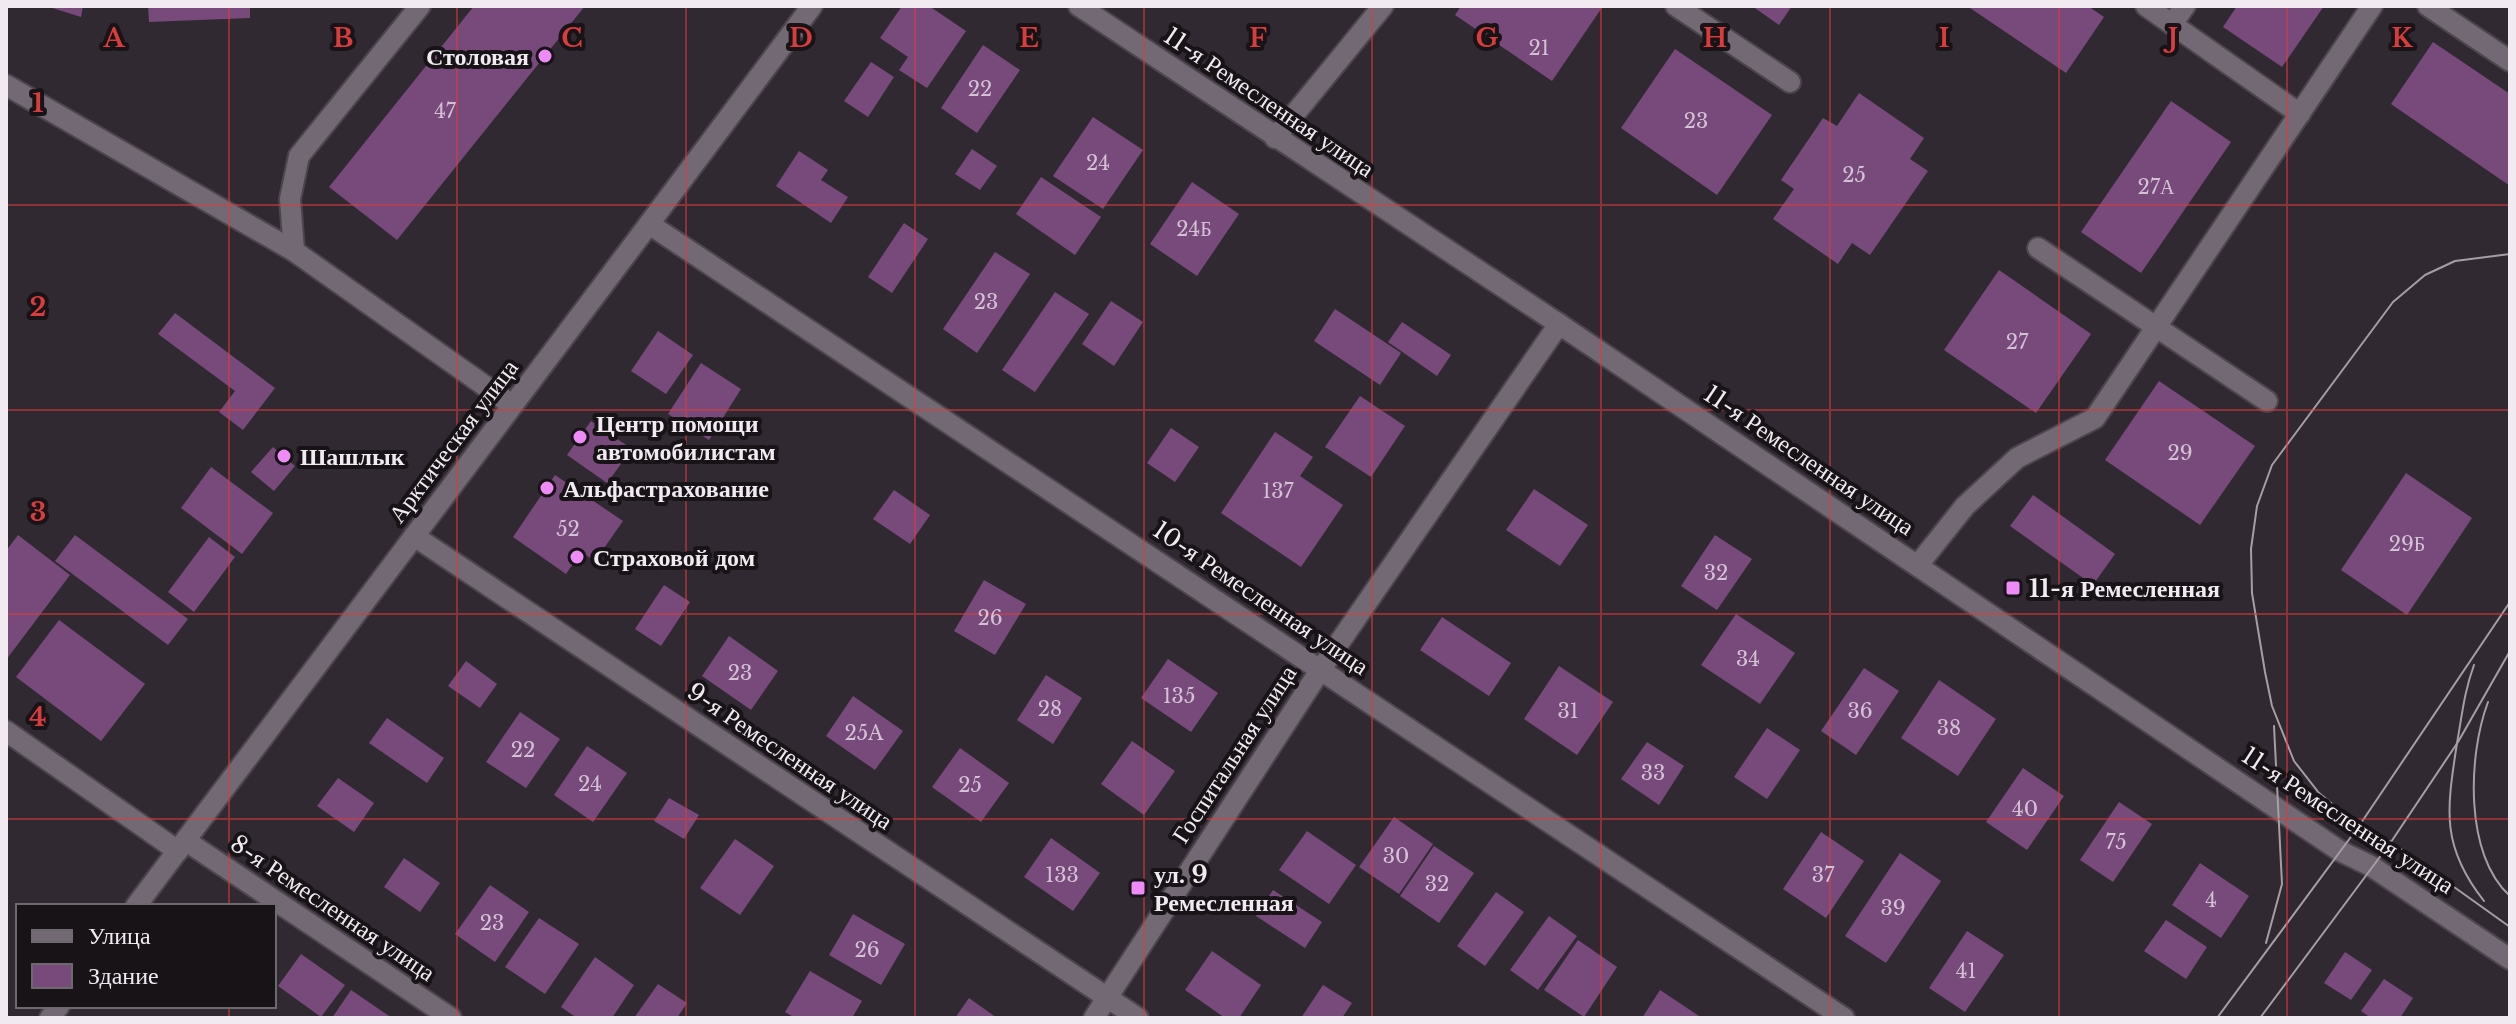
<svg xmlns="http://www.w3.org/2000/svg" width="2516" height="1024" viewBox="0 0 2516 1024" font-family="'Libre Baskerville',serif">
<rect width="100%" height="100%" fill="#312932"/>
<g fill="#78497b">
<path d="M46 6H83L81 17Z"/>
<path d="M148 6H250V18L149 22Z"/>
<path d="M474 6H585L397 240 329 187Z"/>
<path d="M902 6H929L966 31 927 88 899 70 908 57 880 38Z"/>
<path d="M1461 6H1603L1552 81 1455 15Z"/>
<path d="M1752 6H1792L1779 25Z"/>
<path d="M1967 6H2088L2104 17 2066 73Z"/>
<path d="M2237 6H2324L2282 67 2223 27Z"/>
<path d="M2433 42 2510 94V186L2391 104Z"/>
<path d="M983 45 1020 70 977 133 941 108Z"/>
<path d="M1675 49 1772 115 1717 195 1621 128Z"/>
<path d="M871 62 894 77 868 117 844 101Z"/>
<path d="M1859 93 1924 138 1910 159 1928 171 1870 255 1852 243 1838 264 1773 219 1794 189 1781 180 1823 118 1837 126Z"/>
<path d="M2171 101 2231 142 2141 273 2081 232Z"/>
<path d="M1093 117 1143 150 1103 209 1053 176Z"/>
<path d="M972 149 997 166 980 190 955 174Z"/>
<path d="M799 151 828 170 821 180 848 197 831 223 776 186Z"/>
<path d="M1041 177 1101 217 1075 255 1016 214Z"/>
<path d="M1192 182 1239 214 1197 276 1150 244Z"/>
<path d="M904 223 928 239 892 293 868 277Z"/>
<path d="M995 252 1030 274 977 353 943 329Z"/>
<path d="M1999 270 2091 334 2036 413 1944 350Z"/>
<path d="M1055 292 1089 314 1035 392 1002 370Z"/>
<path d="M1111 301 1143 322 1114 366 1082 344Z"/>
<path d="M1335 309 1401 353 1380 385 1314 341Z"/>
<path d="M175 313 275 388 243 430 219 412 235 391 158 334Z"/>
<path d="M1402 322 1451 355 1437 376 1388 342Z"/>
<path d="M658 331 693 355 666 394 631 371Z"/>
<path d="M701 363 741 389 709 440 668 414Z"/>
<path d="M2159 381 2255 446 2200 525 2105 460Z"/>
<path d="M1360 396 1405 426 1371 477 1325 447Z"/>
<path d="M591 421 632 449 607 483 567 455Z"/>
<path d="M1171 428 1199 447 1175 482 1147 463Z"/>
<path d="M1275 432 1313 457 1300 476 1343 505 1301 567 1221 513Z"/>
<path d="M273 447 295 466 274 491 251 472Z"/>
<path d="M211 467 273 513 242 554 181 508Z"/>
<path d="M2406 473 2472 518 2407 615 2341 570Z"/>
<path d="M555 475 623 521 595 561 581 552 566 574 513 537Z"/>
<path d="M1534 489 1588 525 1560 566 1506 530Z"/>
<path d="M894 490 930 515 910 544 873 519Z"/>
<path d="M2033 495 2115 554 2093 585 2010 526Z"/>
<path d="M18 535 70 575 6 660V551Z"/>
<path d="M75 535 188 619 168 645 55 561Z"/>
<path d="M1715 535 1752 559 1717 610 1681 586Z"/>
<path d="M209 537 235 557 194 612 168 592Z"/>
<path d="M984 580 1026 604 995 655 954 631Z"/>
<path d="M664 585 690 602 661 646 635 629Z"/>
<path d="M1736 614 1795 653 1760 704 1701 665Z"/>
<path d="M1442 617 1511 663 1489 696 1420 650Z"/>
<path d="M59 620 145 684 101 741 16 677Z"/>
<path d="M729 636 778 671 751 710 702 676Z"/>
<path d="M1168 659 1218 693 1191 732 1141 698Z"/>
<path d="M466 661 497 684 480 708 448 686Z"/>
<path d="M1559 666 1613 702 1577 755 1524 719Z"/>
<path d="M1864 668 1899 691 1856 755 1821 731Z"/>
<path d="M1046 675 1082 698 1053 744 1017 720Z"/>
<path d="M1939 680 1996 719 1958 776 1901 738Z"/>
<path d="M853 696 903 731 875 770 826 736Z"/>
<path d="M520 712 560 739 526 788 486 762Z"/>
<path d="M387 718 444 758 427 783 369 743Z"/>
<path d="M1767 728 1800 750 1767 799 1734 777Z"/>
<path d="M1132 741 1175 771 1144 815 1101 784Z"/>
<path d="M1647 742 1684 766 1659 805 1621 779Z"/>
<path d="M587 746 627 773 593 822 554 795Z"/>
<path d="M960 748 1009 783 981 822 932 787Z"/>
<path d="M2023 768 2064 796 2027 850 1986 822Z"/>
<path d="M338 778 374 803 354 832 317 806Z"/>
<path d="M669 798 699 815 684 839 654 821Z"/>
<path d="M2119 802 2152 824 2113 882 2080 860Z"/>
<path d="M1394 817 1433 844 1399 894 1359 867Z"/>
<path d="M1307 831 1356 865 1329 904 1279 870Z"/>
<path d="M1821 832 1864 861 1826 918 1783 889Z"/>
<path d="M1051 838 1100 873 1073 911 1024 877Z"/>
<path d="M735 839 774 866 740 915 700 888Z"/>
<path d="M1434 846 1474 873 1439 923 1400 896Z"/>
<path d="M1900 853 1941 881 1886 963 1845 936Z"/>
<path d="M404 858 440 883 420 912 384 887Z"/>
<path d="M2200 863 2249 896 2221 938 2172 905Z"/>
<path d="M490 885 529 912 495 962 455 934Z"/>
<path d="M1273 890 1322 922 1305 948 1256 916Z"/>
<path d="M1496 892 1524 912 1485 966 1457 946Z"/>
<path d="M853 914 905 944 881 985 829 955Z"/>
<path d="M1549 916 1577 936 1538 990 1510 970Z"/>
<path d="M539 918 579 944 545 994 505 967Z"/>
<path d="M2166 920 2207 947 2186 979 2144 951Z"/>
<path d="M1967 931 2004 955 1965 1012 1929 988Z"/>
<path d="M1578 940 1617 967 1584 1017 1544 990Z"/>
<path d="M1212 951 1261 985 1239 1018H1225L1185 990Z"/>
<path d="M2345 952 2372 970 2351 1000 2324 983Z"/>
<path d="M301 954 345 985 321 1017 278 986Z"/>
<path d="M595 957 634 985 612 1018H577L561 1007Z"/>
<path d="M810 971 862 1001 852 1018H795L785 1012Z"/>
<path d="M2384 979 2413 998 2400 1018H2371L2361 1011Z"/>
<path d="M658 984 687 1003 677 1018H634Z"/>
<path d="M1323 985 1352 1003 1342 1018H1301Z"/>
<path d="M351 990 392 1018H332Z"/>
<path d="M1660 990 1702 1018H1642Z"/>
<path d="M969 998 997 1018H955Z"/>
</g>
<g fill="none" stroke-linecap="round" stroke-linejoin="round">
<g stroke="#4d454e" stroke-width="24">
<g id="service">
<path d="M1676 6 1790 82"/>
<path d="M2146 6 2300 114"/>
<path d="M2428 6 2510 61"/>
<path d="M2172 24 2185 6"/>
<path d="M6 85 294 251 512 405"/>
<path d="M1275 138 1383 6"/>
<path d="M2038 248 2267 401"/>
<path d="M294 251 290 199 299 156 420 6"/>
<path d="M1918 565 1965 506 2017 458 2095 418 2372 6"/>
</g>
</g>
<g stroke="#4d454e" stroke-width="24">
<g id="minor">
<path d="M414 536 1138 1018"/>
<path d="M186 841 451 1018"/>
</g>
</g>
<g stroke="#4d454e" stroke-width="24">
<g id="tertiary">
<path d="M6 731 178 851"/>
<path d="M136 906 649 224"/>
<path d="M50 1018 59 1006"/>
</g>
</g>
<g stroke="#4d454e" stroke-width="24">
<g id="secondary">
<path d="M812 6 649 224 1844 1018"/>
<path d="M1079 6 1559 324 2340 851 2371 866 2510 959"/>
<path d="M1094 1018 1321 669 1559 324"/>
</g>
</g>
<use href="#service" stroke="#736974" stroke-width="20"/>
<use href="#minor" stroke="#736974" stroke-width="20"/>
<use href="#tertiary" stroke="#736974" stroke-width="20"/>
<use href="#secondary" stroke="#736974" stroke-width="20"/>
<g stroke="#a59ea5" stroke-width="2">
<path d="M2510 254 2455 261 2425 275 2393 302 2272 465 2257 506 2251 549 2252 593 2265 672 2272 706 2294 761 2319 793 2359 826 2391 842 2510 927"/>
<path d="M2474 665C2464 692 2462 716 2457 743 2447 809 2440 845 2484 901"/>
<path d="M2488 702C2468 755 2464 855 2510 896"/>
<path d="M2266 943 2282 884 2274 726"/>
<path d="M2217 1018 2359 826 2510 602"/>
<path d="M2260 1018 2391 842 2458 742 2510 651"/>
</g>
</g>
<path fill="none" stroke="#d93c3c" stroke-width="2" stroke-opacity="0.55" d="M229 6V906M457 6V1018M686 6V1018M915 6V1018M1144 6V1018M1372 6V1018M1601 6V1018M1830 6V1018M2059 6V1018M2287 6V1018M6 205H2510M6 410H2510M6 614H2510M6 819H2510M229 1006V1018"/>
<g fill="#ef8bf7" stroke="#171317" stroke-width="3">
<circle cx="545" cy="56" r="8"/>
<circle cx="580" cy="437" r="8"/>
<circle cx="284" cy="456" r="8"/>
<circle cx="547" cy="488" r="8"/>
<circle cx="577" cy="557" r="8"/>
<rect x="2005" y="580" width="16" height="16" rx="4"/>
<rect x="1130" y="880" width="16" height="16" rx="4"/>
</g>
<g text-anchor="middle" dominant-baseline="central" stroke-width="8" stroke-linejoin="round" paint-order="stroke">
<g font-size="20" fill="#d3c2d4">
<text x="1539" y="48">21</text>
<text x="980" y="89">22</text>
<text x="445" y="111">47</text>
<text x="1696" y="121">23</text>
<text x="1098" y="163">24</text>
<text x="1854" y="175">25</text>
<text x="2156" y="187">27А</text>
<text x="1194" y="229">24Б</text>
<text x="986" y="302">23</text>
<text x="2017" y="342">27</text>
<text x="2180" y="453">29</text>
<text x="1278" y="491">137</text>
<text x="568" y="529">52</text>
<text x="2407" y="544">29Б</text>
<text x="1716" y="573">32</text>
<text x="990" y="618">26</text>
<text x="1748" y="659">34</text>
<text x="740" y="673">23</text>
<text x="1179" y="696">135</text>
<text x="1050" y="709">28</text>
<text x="1568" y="711">31</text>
<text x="1860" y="711">36</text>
<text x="1949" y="728">38</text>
<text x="864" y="733">25A</text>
<text x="523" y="750">22</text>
<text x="1653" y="773">33</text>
<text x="590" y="784">24</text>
<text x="970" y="785">25</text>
<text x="2025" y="809">40</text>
<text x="2116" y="842">75</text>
<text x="1396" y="856">30</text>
<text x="1062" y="875">133</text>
<text x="1823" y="875">37</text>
<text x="1437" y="884">32</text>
<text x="2211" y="900">4</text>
<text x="1893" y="908">39</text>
<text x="492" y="923">23</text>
<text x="867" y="950">26</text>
<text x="1966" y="971">41</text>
</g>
<g font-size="24" font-weight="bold" fill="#f1ebf1" stroke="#171317" text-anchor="start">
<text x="529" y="56" text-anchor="end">Столовая</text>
<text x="596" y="423">Центр помощи<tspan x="596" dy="28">автомобилистам</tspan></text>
<text x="300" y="456">Шашлык</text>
<text x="563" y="488">Альфастрахование</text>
<text x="593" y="557">Страховой дом</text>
<text x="2029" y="588">11-я Ремесленная</text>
<text x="1154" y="874">ул. 9<tspan x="1154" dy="28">Ремесленная</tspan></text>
</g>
<g font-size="24" fill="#f1ebf1" stroke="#171317">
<text transform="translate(1269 102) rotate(34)">11-я Ремесленная улица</text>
<text transform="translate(453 441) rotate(-53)">Арктическая улица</text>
<text transform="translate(1809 460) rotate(34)">11-я Ремесленная улица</text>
<text transform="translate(1261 598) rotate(34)">10-я Ремесленная улица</text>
<text transform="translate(1234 754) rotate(-57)">Госпитальная улица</text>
<text transform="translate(790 756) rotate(34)">9-я Ремесленная улица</text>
<text transform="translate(2348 820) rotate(33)">11-я Ремесленная улица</text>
<text transform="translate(333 908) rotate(34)">8-я Ремесленная улица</text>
</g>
</g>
<g font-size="26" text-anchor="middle" font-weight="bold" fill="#d93c3c" stroke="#171317" stroke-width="8" stroke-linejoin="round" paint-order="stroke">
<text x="114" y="47">A</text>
<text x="343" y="47">B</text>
<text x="572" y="47">C</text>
<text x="801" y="47">D</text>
<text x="1029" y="47">E</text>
<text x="1258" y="47">F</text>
<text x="1487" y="47">G</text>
<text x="1715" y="47">H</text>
<text x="1944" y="47">I</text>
<text x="2173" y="47">J</text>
<text x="2402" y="47">K</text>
<text x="38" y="112">1</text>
<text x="38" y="316">2</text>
<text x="38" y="521">3</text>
<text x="38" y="726">4</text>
</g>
<rect width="2516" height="1024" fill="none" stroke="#f1ebf1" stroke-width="16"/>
<rect x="16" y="904" width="260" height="104" fill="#171317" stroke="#6e696e" stroke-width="2"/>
<rect x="32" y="930" width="40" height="12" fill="#736974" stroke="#6e696e" stroke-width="2"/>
<text x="88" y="944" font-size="24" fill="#f1ebf1">Улица</text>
<rect x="32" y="964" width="40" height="24" fill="#78497b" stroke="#6e696e" stroke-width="2"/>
<text x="88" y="984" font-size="24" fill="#f1ebf1">Здание</text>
</svg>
